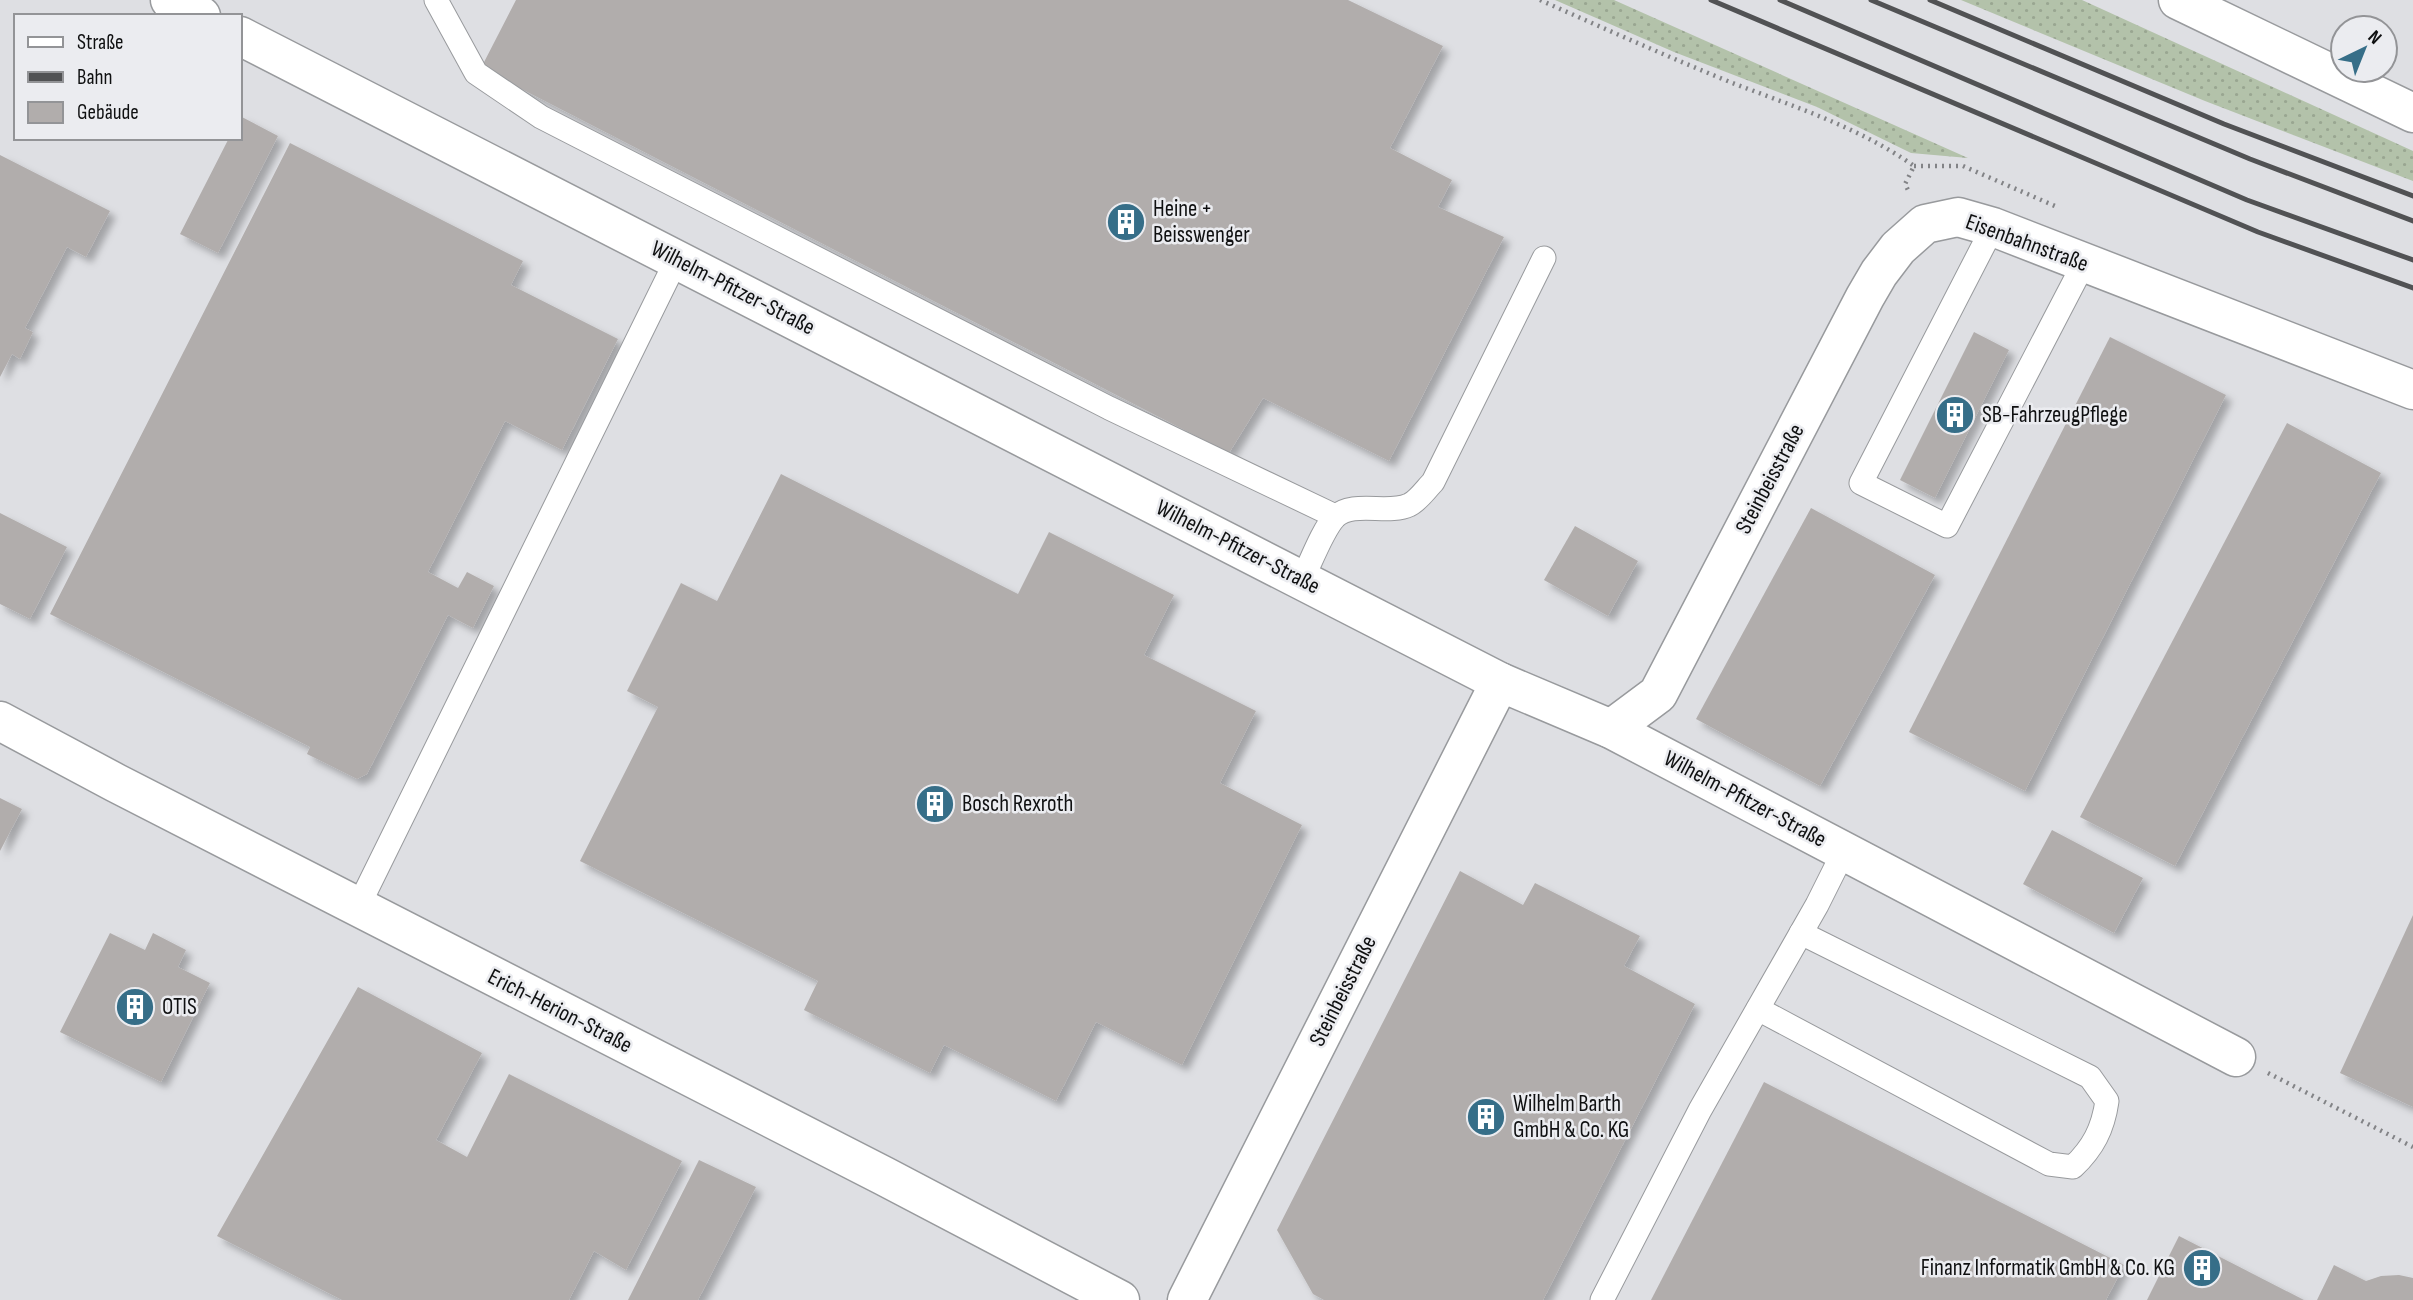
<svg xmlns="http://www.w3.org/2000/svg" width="2413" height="1300" viewBox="0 0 2413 1300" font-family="'Sofia Sans Condensed',sans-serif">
<defs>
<pattern id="grass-dots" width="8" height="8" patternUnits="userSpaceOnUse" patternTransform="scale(1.75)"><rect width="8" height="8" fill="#b3c2aa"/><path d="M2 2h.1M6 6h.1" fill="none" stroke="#99a691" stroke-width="1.8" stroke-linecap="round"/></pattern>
<filter id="shadow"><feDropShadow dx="6" dy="6" stdDeviation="3.5" flood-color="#0004"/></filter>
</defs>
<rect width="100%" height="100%" fill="#dedfe3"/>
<g fill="url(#grass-dots)">
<path d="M1555 0H1614L1968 158 1911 153 1817 107 1674 52Z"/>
<path d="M1961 0H2082L2413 151V181L2205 101Z"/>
</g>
<g fill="#b1adac" filter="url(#shadow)">
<path d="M516 0H1348L1443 46 1390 148 1452 180 1438 207 1504 237 1389 461 1263 398 1229 453 481 68Z"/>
<path d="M240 116 278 136 218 253 180 234 229 138H240Z"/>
<path d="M290 143 523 261 511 285 618 339 562 450 505 421 428 572 458 588 467 572 494 586 473 628 448 615 367 774 357 779 307 754 310 747 50 614Z"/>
<path d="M0 155 110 211 86 257 67 247 25 328 33 332 20 359 12 354 0 377Z"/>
<path d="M1974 332 2009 350 1935 498 1900 480Z"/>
<path d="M2110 337 2226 395 2025 791 1909 732Z"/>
<path d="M2287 423 2381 473 2175 866 2080 817Z"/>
<path d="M781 474 1018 594 1049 532 1174 595 1144 655 1256 711 1220 783 1302 825 1182 1065 1096 1022 1056 1101 944 1045 930 1073 804 1010 818 981 580 861 658 707 627 691 681 583 717 601Z"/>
<path d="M1811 508 1935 575 1820 786 1696 719Z"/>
<path d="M0 513 67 547 30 619 0 604Z"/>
<path d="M1575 526 1638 561 1608 616 1544 580Z"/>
<path d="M0 798 22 809 0 851Z"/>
<path d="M2052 830 2143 878 2114 933 2023 884Z"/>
<path d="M1460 871 1523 905 1535 883 1640 936 1624 966 1695 1004 1543 1300H1324L1313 1294 1277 1230Z"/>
<path d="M2413 915V1107L2340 1073Z"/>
<path d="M110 933 145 950 153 933 186 950 178 967 210 983 161 1082 60 1032Z"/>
<path d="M358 987 482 1053 436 1140 467 1157 509 1074 682 1161 626 1270 594 1251 569 1300H342L217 1236Z"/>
<path d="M1764 1082 2124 1265 2106 1300H1651Z"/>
<path d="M699 1160 756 1187 698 1300H628Z"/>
<path d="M2179 1236 2304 1300H2147Z"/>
<path d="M2334 1265 2366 1281 2381 1276 2399 1275 2413 1278V1300H2317Z"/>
</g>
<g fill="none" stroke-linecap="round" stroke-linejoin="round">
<g stroke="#989a9d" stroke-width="25">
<g id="service">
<path d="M436 0 476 73 541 117 1109 408 1335 516"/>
<path d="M1993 227 1861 483 1947 526 2084 263"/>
<path d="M1302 580C1310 564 1323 529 1335 517 1353 500 1388 515 1409 505 1418 501 1426 489 1433 482L1544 258"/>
<path d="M358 907 677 259"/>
<path d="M1758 1009 2049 1164 2073 1167C2093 1148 2103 1129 2107 1101L2090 1077 1801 933"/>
<path d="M1602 1300 1700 1110 1817 905 1844 851"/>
</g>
</g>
<g stroke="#989a9d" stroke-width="41">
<g id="minor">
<path d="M170 0 201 16"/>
<path d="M2178 0 2413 113"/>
<path d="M240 36 1500 682 1611 729 2236 1057"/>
<path d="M0 721 116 783 884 1176 1120 1300"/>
<path d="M1611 729 1658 694 1865 297 1879 273 1898 248 1925 224 1958 217 1993 227 2413 390"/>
<path d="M1187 1300 1500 682"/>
</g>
</g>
<g stroke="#828386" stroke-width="4.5" stroke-dasharray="2 5" stroke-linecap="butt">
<path d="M1540 0C1603 28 1666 56 1730 82 1792 106 1859 127 1914 166L1905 184 1909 192"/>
<path d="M1914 166H1963L2055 206"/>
<path d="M2268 1073 2413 1147"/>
</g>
<use href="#service" stroke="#fff" stroke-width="23"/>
<use href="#minor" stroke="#fff" stroke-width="38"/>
<g stroke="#515254" stroke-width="5">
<path d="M1711 0 2258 232 2413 288"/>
<path d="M1780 0 2247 200 2413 260"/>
<path d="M1871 0 2250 159 2413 221"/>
<path d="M1930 0 2224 124 2413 196"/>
</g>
</g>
<defs>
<g id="building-disc" transform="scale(2.0125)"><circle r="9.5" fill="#366e88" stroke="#ebecf0"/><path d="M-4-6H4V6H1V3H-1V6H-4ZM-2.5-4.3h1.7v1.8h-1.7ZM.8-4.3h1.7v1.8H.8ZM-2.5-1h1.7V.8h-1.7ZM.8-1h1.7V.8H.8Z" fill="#fff"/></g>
</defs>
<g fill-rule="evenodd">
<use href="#building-disc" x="1126" y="222"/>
<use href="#building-disc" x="1955" y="415"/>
<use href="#building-disc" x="935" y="804"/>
<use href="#building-disc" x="135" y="1007"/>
<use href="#building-disc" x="1486" y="1117"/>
<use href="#building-disc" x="2202" y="1268"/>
</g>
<g text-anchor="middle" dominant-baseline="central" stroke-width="5" stroke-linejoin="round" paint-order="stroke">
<g font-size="23" fill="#0f1011" stroke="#ebecf0" text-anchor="start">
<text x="1153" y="209">Heine +<tspan x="1153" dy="26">Beisswenger</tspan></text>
<text x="1982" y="415">SB-FahrzeugPflege</text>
<text x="962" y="804">Bosch Rexroth</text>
<text x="162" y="1007">OTIS</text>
<text x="1513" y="1104">Wilhelm Barth<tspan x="1513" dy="26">GmbH &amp; Co. KG</tspan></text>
<text x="2175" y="1268" text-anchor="end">Finanz Informatik GmbH &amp; Co. KG</text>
</g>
<g font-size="23" fill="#0f1011" stroke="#ebecf0">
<text transform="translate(2027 243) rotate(20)">Eisenbahnstraße</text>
<text transform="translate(733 288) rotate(27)">Wilhelm-Pfitzer-Straße</text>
<text transform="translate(1770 479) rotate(-62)">Steinbeisstraße</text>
<text transform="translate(1238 547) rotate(27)">Wilhelm-Pfitzer-Straße</text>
<text transform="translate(1745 799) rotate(28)">Wilhelm-Pfitzer-Straße</text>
<text transform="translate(1343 991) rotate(-63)">Steinbeisstraße</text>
<text transform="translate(560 1011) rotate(27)">Erich-Herion-Straße</text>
</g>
</g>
<rect x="14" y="14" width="228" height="126" fill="#ebecf0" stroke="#939497" stroke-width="2"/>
<rect x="28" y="37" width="35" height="10" fill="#ffffff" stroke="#939497" stroke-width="2"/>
<text x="77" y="49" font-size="21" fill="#0f1011">Straße</text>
<rect x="28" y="72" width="35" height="10" fill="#515254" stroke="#939497" stroke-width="2"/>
<text x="77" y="84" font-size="21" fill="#0f1011">Bahn</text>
<rect x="28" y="102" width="35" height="21" fill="#b1adac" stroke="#939497" stroke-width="2"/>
<text x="77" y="119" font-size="21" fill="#0f1011">Gebäude</text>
<g transform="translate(2364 49) rotate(43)"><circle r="33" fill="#ebecf0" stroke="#939497" stroke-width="2"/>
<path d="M0-5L12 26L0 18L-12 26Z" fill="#366e88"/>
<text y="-10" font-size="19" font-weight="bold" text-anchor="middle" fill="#0f1011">N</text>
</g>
</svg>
